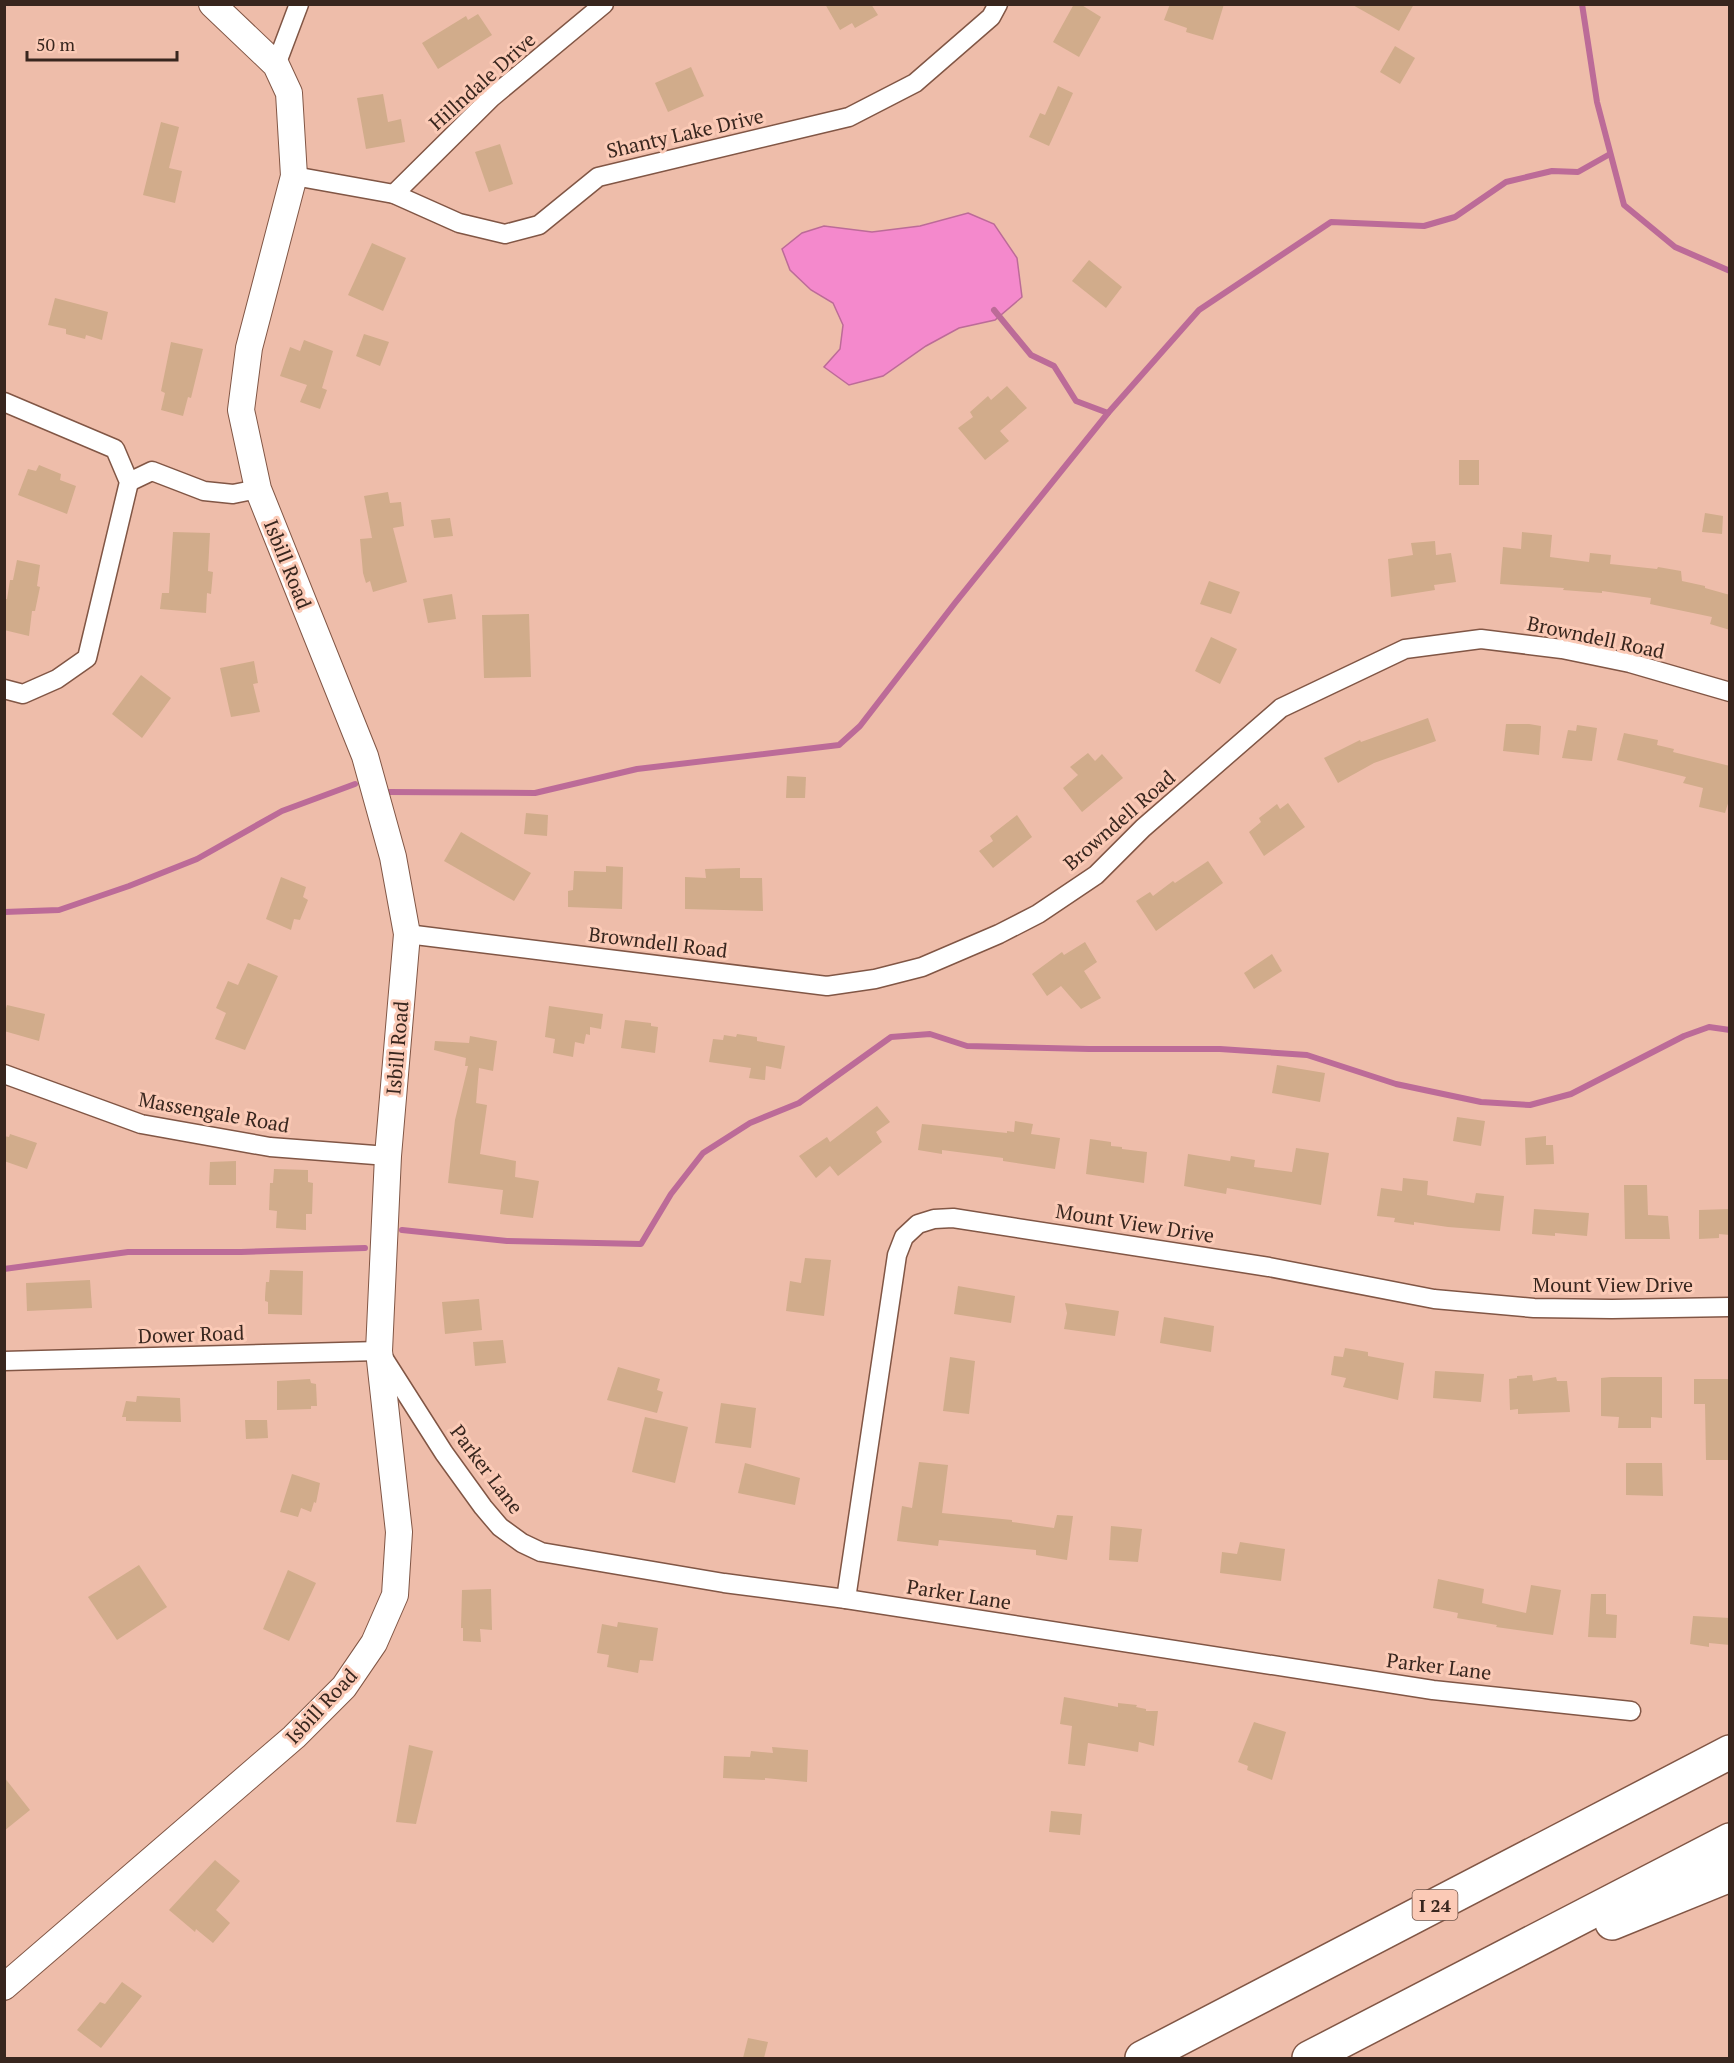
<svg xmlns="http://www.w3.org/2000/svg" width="1734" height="2063" viewBox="0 0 1734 2063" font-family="'PT Serif',serif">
<rect width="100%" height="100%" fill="#eebdaa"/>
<path fill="#f489cc" stroke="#bc6b98" stroke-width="1.5" d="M968 213 994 224 1017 258 1022 297 995 320 959 328 926 346 883 376 849 385 824 367 840 349 843 325 833 303 811 290 790 270 782 249 802 233 824 226 872 232 920 226Z"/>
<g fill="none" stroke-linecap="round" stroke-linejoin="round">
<g stroke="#bc6b98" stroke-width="6">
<path d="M1582 4 1597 102 1624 205 1675 247 1730 271"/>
<path d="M994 310 1031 355 1054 366 1076 401 1108 413"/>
<path d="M389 792 535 793 637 769 839 745 860 726 955 603 1108 413 1199 310 1331 222 1424 226 1455 217 1506 182 1552 171 1578 172 1610 154"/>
<path d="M4 912 59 910 129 886 197 859 282 811 355 784"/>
<path d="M402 1230 507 1241 641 1244 671 1194 703 1153 750 1123 799 1103 891 1037 930 1034 967 1046 1089 1049H1220L1307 1055 1396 1084 1481 1102 1530 1105 1571 1094 1684 1036 1709 1027 1730 1030"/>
<path d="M4 1269 128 1252H241L365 1248"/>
</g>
</g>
<g fill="#d1ac8b">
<path d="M825 4H871L878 15 855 28 852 23 840 30Z"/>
<path d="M1074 4H1080L1101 17 1079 57 1053 42Z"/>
<path d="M1170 4H1224L1213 40 1186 32 1187 28 1164 20Z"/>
<path d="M1351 4H1414L1399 31Z"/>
<path d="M478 14 492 35 438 69 422 43 466 16 468 20Z"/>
<path d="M1395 46 1415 58 1400 84 1380 72Z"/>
<path d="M691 67 704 96 668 112 655 83Z"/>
<path d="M1058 86 1073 93 1049 146 1029 137 1040 113 1045 115Z"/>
<path d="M383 94 388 122 401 119 405 142 366 149 357 98Z"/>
<path d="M161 122 179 127 169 168 182 171 175 203 143 195Z"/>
<path d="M500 144 513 184 489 192 475 152Z"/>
<path d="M372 243 406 258 383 311 348 295Z"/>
<path d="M1089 260 1122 287 1106 308 1072 281Z"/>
<path d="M55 298 108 312 102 340 86 335 85 339 66 334V329L48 325Z"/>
<path d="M364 334 389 342 380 366 356 356Z"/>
<path d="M304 340 333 351 322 388 327 390 320 409 300 402 307 385 280 376 290 347 300 351Z"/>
<path d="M171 342 203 349 191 398 188 397 183 416 161 410 165 393 161 391Z"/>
<path d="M1007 386 1027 408 1000 431 1009 441 985 460 958 428 973 417 970 412 988 396 991 400Z"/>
<rect x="1459" y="460" width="20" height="25"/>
<path d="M39 465 61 474 60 480 76 486 67 514 18 495 28 469 36 471Z"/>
<path d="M388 492 390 503 401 502 404 526 393 528 407 582 373 592 370 581 366 583 363 573 360 539 372 538 364 496Z"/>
<path d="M1705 513 1723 516 1722 534 1702 532Z"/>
<path d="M450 518 453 536 434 538 431 520Z"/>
<path d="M173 532 210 533 208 571 213 572 211 594 207 593 206 613 160 609 162 593H169Z"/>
<path d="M1522 532 1552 535 1550 557 1589 562 1590 553 1611 555 1610 564 1657 569 1658 567 1681 571 1682 581 1705 586V588L1730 595V630L1710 624 1712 617 1650 604 1651 598 1602 591V593L1563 590 1564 588 1500 584 1503 547 1521 549Z"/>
<path d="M1435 541 1436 555 1451 553 1456 582 1434 585 1435 590 1391 597 1388 559 1413 555 1411 543Z"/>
<path d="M17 560 40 565 37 586 40 587 35 611H32L29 636 4 630V599H7L10 580H13Z"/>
<path d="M1209 581 1240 592 1231 614 1200 604Z"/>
<path d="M452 594 456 619 428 623 423 599Z"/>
<path d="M529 614 531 677 484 678 482 615Z"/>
<path d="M1211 637 1237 649 1220 684 1195 671Z"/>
<path d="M254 661 258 683 253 684 260 712 231 717 220 668Z"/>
<path d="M141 675 171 698 142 738 112 714Z"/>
<path d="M1428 718 1436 741 1374 763 1338 783 1324 758 1360 740 1361 742Z"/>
<path d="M1506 724H1529L1541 726 1539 755 1503 751Z"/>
<path d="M1577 725 1597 728 1592 761 1562 758 1568 730 1576 731Z"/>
<path d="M1624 733 1658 740 1657 745 1674 749 1673 752 1730 766V797L1725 813 1699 807 1703 788 1683 783 1686 777 1617 760Z"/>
<path d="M1088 753 1095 761 1102 754 1123 778 1082 812 1063 788 1078 775 1070 767Z"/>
<path d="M787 776 806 777 805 798H786Z"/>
<path d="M1288 803 1305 827 1264 856 1249 832 1261 822 1259 818 1277 804 1280 809Z"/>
<path d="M526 813 548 815 547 836 524 834Z"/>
<path d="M1017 815 1032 837 993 868 979 851 993 841 990 836Z"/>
<path d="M461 832 531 873 514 901 444 861Z"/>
<path d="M1208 861 1223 883 1156 931 1136 901 1150 892 1153 896 1173 881 1175 883Z"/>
<path d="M606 866 623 867 622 909 568 907V891L573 890 574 871 606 872Z"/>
<path d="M740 868V878H762L763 911 685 909V877L706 878 705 869Z"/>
<path d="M281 877 306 887 303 897 308 900 300 920 294 919 291 930 266 919Z"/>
<path d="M1085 942 1097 962 1084 971 1101 998 1081 1009 1061 986 1047 996 1032 974 1062 952 1064 955Z"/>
<path d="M1272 954 1282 971 1254 989 1244 973Z"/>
<path d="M248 963 278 976 245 1050 215 1039 226 1013 216 1008 228 981 238 985Z"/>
<path d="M7 1005 45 1014 39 1041 4 1031V1016Z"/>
<path d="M549 1006 603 1014 601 1029 590 1027V1035L586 1034 584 1044 575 1042 573 1057 553 1053 555 1039 545 1037Z"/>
<path d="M625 1020 651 1023V1026L658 1027 655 1053 621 1048Z"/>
<path d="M737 1034 757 1037V1041L785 1046 781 1069 766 1066 765 1080 749 1078 751 1068 709 1062 713 1039 723 1040 724 1035 736 1037Z"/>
<path d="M470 1036 497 1041 493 1071 479 1068 476 1103 487 1105 480 1154 516 1161 515 1177 539 1181 533 1218 500 1214 503 1190 448 1183 455 1120 468 1066H465L466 1058 434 1050 435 1041 469 1043Z"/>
<path d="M1277 1065 1325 1073 1320 1102 1272 1093Z"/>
<path d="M877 1106 890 1122 876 1132 882 1142 838 1176 830 1166 816 1178 799 1156 827 1137 830 1142Z"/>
<path d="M1457 1117 1485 1121 1481 1146 1453 1141Z"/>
<path d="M1015 1121 1033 1124 1031 1134 1060 1138 1055 1169 1003 1161V1158L942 1150V1154L918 1150 922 1124 1007 1133V1131L1014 1132Z"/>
<path d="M10 1134 37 1143 27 1169 4 1161V1136L9 1137Z"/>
<path d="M1546 1136V1145H1553L1554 1164 1526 1165 1525 1138Z"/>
<path d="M1090 1139 1111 1142V1146L1122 1147V1149L1147 1152 1144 1183 1086 1174Z"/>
<path d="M1296 1148 1329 1153 1321 1205 1227 1188 1226 1194 1184 1186 1188 1154 1230 1161 1231 1156 1255 1160 1254 1167 1292 1172Z"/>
<path d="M236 1161V1185H209L210 1162Z"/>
<path d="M274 1169 308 1170V1182L313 1183 312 1214H306V1230L276 1228 277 1211 269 1210 270 1183H273Z"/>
<path d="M1403 1178 1428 1181 1427 1195 1474 1203 1476 1193 1504 1196 1500 1231 1448 1227 1414 1222V1225L1394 1222 1395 1218 1377 1216 1381 1188 1402 1191Z"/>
<path d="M1624 1185H1647L1648 1215 1668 1216 1670 1239H1625Z"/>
<path d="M1534 1209 1589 1213 1587 1236 1555 1233V1236L1532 1234Z"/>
<path d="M1730 1209V1235L1719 1234V1238L1699 1239V1210Z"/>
<path d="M805 1258 831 1260 824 1316 786 1311 790 1281 801 1283Z"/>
<path d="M270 1270 303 1271 302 1315 268 1314V1302L265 1301V1297L266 1282H269Z"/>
<path d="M90 1280 92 1308 27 1311 26 1283Z"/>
<path d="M958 1286 1015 1296 1011 1323 954 1314Z"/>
<path d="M479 1299 482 1330 445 1334 442 1302Z"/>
<path d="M1065 1303 1119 1311 1115 1336 1064 1329 1067 1313Z"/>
<path d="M1164 1317 1214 1326 1211 1352 1160 1343Z"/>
<path d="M503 1340 506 1363 475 1366 473 1342Z"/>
<path d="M1345 1348 1368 1352V1356L1404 1363 1398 1400 1343 1387 1346 1378 1331 1375 1334 1356 1343 1357Z"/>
<path d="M950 1357 975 1361 969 1414 943 1411Z"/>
<path d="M618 1367 660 1379 657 1390 663 1392 657 1413 607 1400Z"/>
<path d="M1435 1371 1484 1374 1481 1402 1433 1398Z"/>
<path d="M1532 1375 1533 1381 1556 1377 1557 1381H1567L1570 1412 1518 1414V1409L1510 1410 1509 1379 1517 1378V1376Z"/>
<path d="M1611 1377H1662V1418L1651 1417V1428H1618L1619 1417 1601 1416V1378Z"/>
<path d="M310 1379 311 1383 316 1384 317 1406H311V1409L277 1410V1381Z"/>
<path d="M1694 1379H1730V1460H1706L1705 1404H1694Z"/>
<path d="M137 1396 180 1398 181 1422 126 1421V1417H122L126 1401 136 1402Z"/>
<path d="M721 1403 756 1408 751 1448 715 1443Z"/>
<path d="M645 1417 688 1427 675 1483 632 1472Z"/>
<path d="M245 1420H267L268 1438 246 1439Z"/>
<path d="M919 1462 948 1465 942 1513 1012 1520V1522L1054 1528 1057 1515 1073 1516 1067 1560 1036 1555V1550L939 1540 938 1546 897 1541 902 1506 912 1508Z"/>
<path d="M745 1463 800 1478 795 1505 738 1493Z"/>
<path d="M1626 1463H1662L1663 1496 1626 1495Z"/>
<path d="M292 1474 320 1483 316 1503 314 1502 311 1512 301 1508 298 1517 280 1512Z"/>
<path d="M1111 1526 1142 1529 1138 1562 1109 1560Z"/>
<path d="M1240 1542 1285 1549 1281 1581 1220 1573 1222 1552 1237 1554Z"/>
<path d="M139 1565 167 1607 117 1640 88 1597Z"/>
<path d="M288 1570 316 1583 289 1641 263 1629Z"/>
<path d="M1438 1579 1484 1589 1482 1603 1526 1613 1531 1585 1561 1590 1553 1635 1496 1627 1497 1625 1457 1618 1458 1613 1433 1608Z"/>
<path d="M491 1589 492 1630 480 1629 481 1642 463 1641V1628H461L462 1590Z"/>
<path d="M1591 1594H1606V1614L1617 1615 1616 1638 1588 1637Z"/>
<path d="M1693 1616 1730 1618V1645L1709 1643V1647L1690 1644Z"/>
<path d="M618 1622 658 1628 653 1661 640 1660 638 1673 607 1667 609 1655 597 1653 602 1624 617 1627Z"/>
<path d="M1064 1697 1118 1707V1703L1137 1705 1136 1707 1146 1709V1711H1158L1154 1746 1139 1742 1138 1752 1088 1743 1085 1766 1068 1764 1072 1726 1060 1724Z"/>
<path d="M1254 1722 1286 1732 1272 1780 1247 1770 1248 1766 1238 1762Z"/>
<path d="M409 1745 433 1751 416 1824 396 1822Z"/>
<path d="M772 1747 808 1750 807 1782 765 1778V1780L723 1778 724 1756 750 1757 751 1751 773 1753Z"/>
<path d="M4 1777 30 1810 4 1831Z"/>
<path d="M1051 1811 1082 1814 1080 1835 1049 1832Z"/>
<path d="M215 1860 240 1881 216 1910 230 1923 213 1943 196 1929 195 1932 169 1910Z"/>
<path d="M122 1982 142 1996 101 2048 77 2030 100 2002 105 2004Z"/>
<path d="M748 2038 768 2042 764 2058H743Z"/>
</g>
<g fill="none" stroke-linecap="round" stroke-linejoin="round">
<g stroke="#815645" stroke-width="21">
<g id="street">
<path d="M276 65 299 4"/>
<path d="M294 176 394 194 459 223 505 234 539 225 598 177 849 117 915 83 991 17 998 4"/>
<path d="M394 194 491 98 604 4"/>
<path d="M4 402 115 449 129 482 87 658 57 679 23 694 4 689"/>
<path d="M129 482 152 471 204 491 233 494 258 489"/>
<path d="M407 934 827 986 875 979 922 967 999 934 1038 914 1096 875 1143 828 1281 708 1405 649 1481 639 1562 649 1630 663 1730 692"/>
<path d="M4 1074 141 1124 270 1147 388 1156"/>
<path d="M4 1361 379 1351 444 1453 483 1507 500 1527 522 1543 541 1552 724 1583 846 1599 1433 1690 1631 1711"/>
<path d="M846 1599 897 1255 904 1237 918 1224 934 1219 953 1218 1269 1267 1434 1299 1534 1308 1612 1309 1730 1307"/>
</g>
</g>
<g stroke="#815645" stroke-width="28">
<path id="secondary" d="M4 1987 294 1737 344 1687 374 1643 395 1595 399 1532 379 1351 388 1156 407 934 393 857 365 756 258 489 241 410 249 348 294 176 289 93 276 65 212 4"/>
</g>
<g stroke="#815645" stroke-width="36">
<g id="highway">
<path d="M1612 1923 1730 1875"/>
<path d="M1142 2058 1730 1752"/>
<path d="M1309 2058 1730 1840"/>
</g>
</g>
<use href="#street" stroke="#fff" stroke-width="18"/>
<use href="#secondary" stroke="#fff" stroke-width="26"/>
<use href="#highway" stroke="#fff" stroke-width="33"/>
</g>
<g text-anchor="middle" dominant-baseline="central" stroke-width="6" stroke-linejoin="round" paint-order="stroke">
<rect fill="#fbcab6" stroke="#72574c" stroke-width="1.5" x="1412.5" y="1890" width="45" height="30" rx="4.5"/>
<g font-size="18" font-weight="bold" fill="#38261e">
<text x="1435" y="1905">I 24</text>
</g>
<g font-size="20" fill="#38261e" stroke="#fbcab6">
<text transform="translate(482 81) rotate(-42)">Hillndale Drive</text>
<text transform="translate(685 133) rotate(-13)">Shanty Lake Drive</text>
<text transform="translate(288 564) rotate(68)">Isbill Road</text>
<text transform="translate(1596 637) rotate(12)">Browndell Road</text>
<text transform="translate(1119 820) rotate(-41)">Browndell Road</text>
<text transform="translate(658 942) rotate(7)">Browndell Road</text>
<text transform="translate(397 1048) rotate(-85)">Isbill Road</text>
<text transform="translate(214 1112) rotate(10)">Massengale Road</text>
<text transform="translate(1135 1223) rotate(9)">Mount View Drive</text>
<text x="1613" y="1284">Mount View Drive</text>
<text transform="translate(191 1334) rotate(-2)">Dower Road</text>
<text transform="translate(487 1469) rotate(53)">Parker Lane</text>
<text transform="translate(959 1594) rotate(9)">Parker Lane</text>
<text transform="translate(1439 1666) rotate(7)">Parker Lane</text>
<text transform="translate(321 1706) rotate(-47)">Isbill Road</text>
</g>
</g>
<rect width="1734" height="2063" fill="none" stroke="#38261e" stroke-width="12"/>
<path d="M27 51v9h150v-9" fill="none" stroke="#38261e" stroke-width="3"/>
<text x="36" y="51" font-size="18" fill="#38261e" stroke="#fbcab6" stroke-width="4.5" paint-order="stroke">50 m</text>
</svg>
